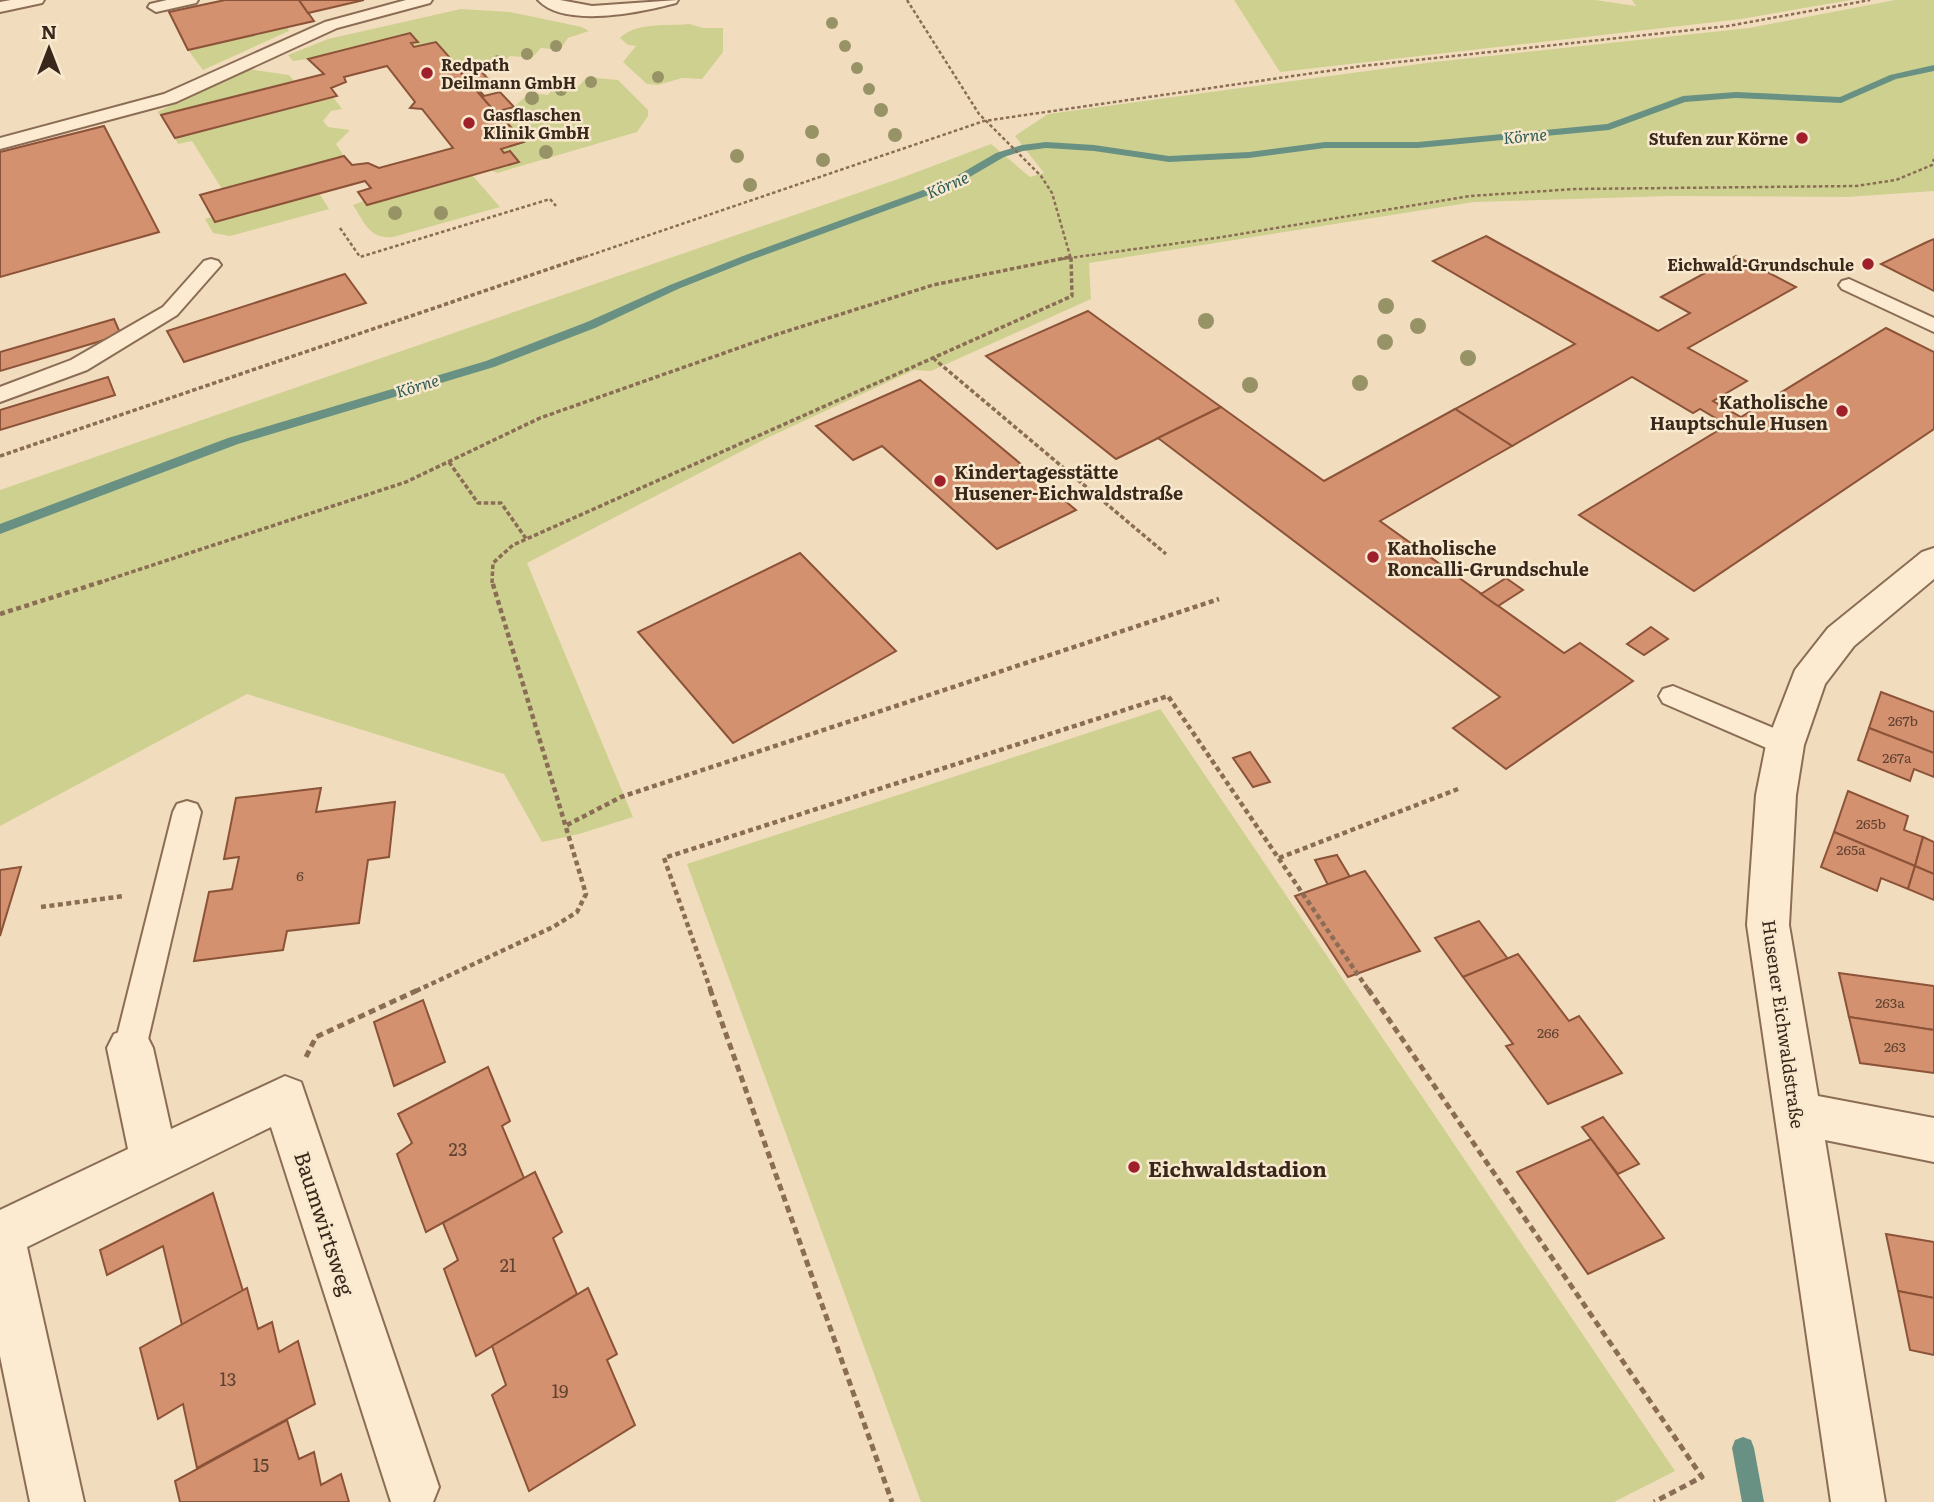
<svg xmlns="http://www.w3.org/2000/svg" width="1934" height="1502" viewBox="0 0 1934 1502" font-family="Literata,serif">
<rect width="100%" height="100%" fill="#f1ddbd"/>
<g fill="#ced090">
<path d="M1234 0H1595L1636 6 1632 0H1851L1741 19 1280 72Z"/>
<path d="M1895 0H1934V191L1847 197 1670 196 1474 202 1089 263 1091 299 931 371 914 370 769 437 527 563 633 817 579 834 542 842 504 774 247 694 0 826V490L901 178 991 144 1030 177 1044 173 1015 136 1048 114 1434 62 1749 28Z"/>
<path d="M461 9 510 12 582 27 589 31 568 38 560 50 541 48 532 58 510 56 501 65 475 64 459 68 436 42 414 47 411 43 417 41 410 33 308 59 293 61 288 55 328 39Z"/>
<path d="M690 24 703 28H723V52L702 79 682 78 658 85 647 84 623 62 636 46 628 45 620 38C635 22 669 26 690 24Z"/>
<path d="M287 27 289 31 203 70 188 50Z"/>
<path d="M247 69 289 75 294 81 161 115 157 112Z"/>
<path d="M587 77 618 80 648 110V116L637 132 497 173 490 170 510 152 504 153 501 149 524 142 498 111 514 107 529 93 548 95 557 84 579 86Z"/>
<path d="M333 97 342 109 331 111 323 121 328 127 350 130 336 144 344 156 222 189 192 141 178 144 175 138Z"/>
<path d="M472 175 500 207 393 237C369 239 365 223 353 205L364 201 367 205Z"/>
<path d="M319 193 329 209 230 236 213 233 205 219 212 217 215 222Z"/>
<path d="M1161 709V710L1675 1471 1614 1502H921L687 864Z"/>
</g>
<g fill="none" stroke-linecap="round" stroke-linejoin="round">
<g fill="#689183" fill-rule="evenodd">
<path d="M1934 65V71L1896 79 1841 103 1736 98 1685 102 1609 130 1418 148H1325L1249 158 1169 162 1094 151 1046 148 1023 151 1004 157 956 185 751 260 678 289 595 328 494 367 238 444 0 534V524L228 438 486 361 587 322 670 285 743 256 948 181 996 153 1022 145 1046 142 1094 145 1169 156 1249 152 1325 142H1418L1607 124 1683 96 1736 92 1840 97 1890 75Z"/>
<path d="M1743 1437 1751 1440 1754 1448 1764 1502H1742L1732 1448 1735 1440Z"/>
</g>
</g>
<g fill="#d3916f" stroke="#8c5338" stroke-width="2">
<path d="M225 0H299L314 21 188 50 169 12Z"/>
<path d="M299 0H364L308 13Z"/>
<path d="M410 33 418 42 411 43 414 47 436 42 524 142 501 149 504 153 510 151 519 162 367 205 358 192 371 188 365 181 215 222 200 195 344 156 352 165 368 163 379 168 453 148 422 109 410 108 415 102 387 66 344 77 346 82 331 88 337 96 175 138 161 115 324 74 308 59Z"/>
<path d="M475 64 488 79 473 83 484 96 500 92 514 107 495 112 457 68Z"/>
<path d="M104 126 159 232 0 277V152Z"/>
<path d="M1486 236 1658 331 1690 313 1661 297 1736 256 1796 287 1688 348 1747 381 1713 401 1741 417 1886 328 1934 352V429L1694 591 1579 515 1727 425 1700 409 1693 413 1632 377 1512 446 1455 409 1575 344 1433 261Z"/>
<path d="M1934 239V291L1881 264 1927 242Z"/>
<path d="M345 274 366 303 184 362 167 331Z"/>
<path d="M1088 311 1221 407 1116 459 986 356Z"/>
<path d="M114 319 121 335 0 371V352Z"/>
<path d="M108 377 115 395 0 430V410Z"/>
<path d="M920 380 1076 510 997 549 882 446 853 460 816 426Z"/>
<path d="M1221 407 1324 481 1455 409 1512 446 1380 521 1564 653 1580 643 1633 681 1506 769 1453 728 1500 697 1158 438Z"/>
<path d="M800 553 896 651 733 743 638 632Z"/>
<path d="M1506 578 1523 590 1498 606 1481 594Z"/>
<path d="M1651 627 1668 639 1644 655 1627 644Z"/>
<path d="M1881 692 1934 712V753L1869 728Z"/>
<path d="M1869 728 1934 753V777L1914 769 1910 781 1858 760Z"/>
<path d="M1250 752 1270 782 1253 787 1233 758Z"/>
<path d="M321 788 316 812 395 802 389 857 368 860 359 923 287 931 283 950 194 961 209 892 232 889 239 857 224 859 236 798Z"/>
<path d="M1848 791 1908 816 1904 830 1923 837 1915 866 1834 832Z"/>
<path d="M1834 832 1915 866 1908 889 1881 878 1877 891 1821 867Z"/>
<path d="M1923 837 1934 842V874L1915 866Z"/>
<path d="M1337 855 1350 877 1328 885 1315 860Z"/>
<path d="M1915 866 1934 874V900L1908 889Z"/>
<path d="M21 867 0 936V870Z"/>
<path d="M1365 871 1420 951 1348 977 1295 896Z"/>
<path d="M1479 921 1508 959 1463 977 1435 938Z"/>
<path d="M1518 954 1569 1021 1579 1016 1622 1073 1548 1104 1506 1046 1513 1044 1463 977Z"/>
<path d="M1839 973 1934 986V1030L1849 1017Z"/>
<path d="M423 1000 445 1062 394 1086 374 1022Z"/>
<path d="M1849 1017 1934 1030V1073L1860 1063Z"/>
<path d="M488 1067 510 1121 502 1126 524 1178 426 1232 397 1154 412 1143 398 1114Z"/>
<path d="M1603 1117 1639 1164 1618 1174 1582 1127Z"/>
<path d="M1591 1139 1664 1238 1588 1274 1517 1172Z"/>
<path d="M535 1172 562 1232 553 1238 577 1294 476 1356 444 1269 458 1260 443 1223Z"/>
<path d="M213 1193 243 1291 182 1325 163 1246 107 1275 100 1250Z"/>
<path d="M1886 1234 1934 1242V1298L1898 1291Z"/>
<path d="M247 1288 258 1329 272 1322 279 1352 298 1341 315 1404 197 1468 183 1404 158 1419 140 1348Z"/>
<path d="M588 1288 617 1354 607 1360 635 1425 529 1491 492 1395 506 1385 492 1346Z"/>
<path d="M1898 1291 1934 1298V1355L1910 1350Z"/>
<path d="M287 1420 299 1459 314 1452 321 1485 341 1474 349 1502H180L175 1481Z"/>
</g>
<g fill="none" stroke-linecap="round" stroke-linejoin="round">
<g stroke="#8b6d55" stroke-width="4">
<g id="lane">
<path d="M11 0H44L42 3 0 12V2Z"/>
<path d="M167 0H198L196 3 156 12 148 7 150 4Z"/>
<path d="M406 0H432L430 3 337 28 176 102 0 149V138L164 94 325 22Z"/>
<path d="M538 0H560L592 6 678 0 676 3C642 12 565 29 538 0Z"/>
<path d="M211 259 218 261 221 265 177 315 87 370 0 402V387L71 360 163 307 204 261Z"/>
<path d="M1849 279 1934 318V332L1842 289 1839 285 1842 281Z"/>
<path d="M1673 686 1795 737 1799 745 1795 753 1785 756 1663 703 1659 696 1663 689Z"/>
<path d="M187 801 197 804 201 812 146 1048 142 1058 130 1063 118 1058 114 1048 173 812 177 804Z"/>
</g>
</g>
<g stroke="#8b6d55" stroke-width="4">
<g id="street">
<path d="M1934 548V579L1854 646 1825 684 1804 745 1796 795 1789 925 1818 1096 1934 1118V1162L1825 1140 1885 1502H1831L1747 925 1756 795 1766 745 1795 670 1828 628 1922 552Z"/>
<path d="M130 1028 146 1034 153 1048 171 1129 285 1076 301 1082 439 1487 433 1502H391L271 1127 27 1247 84 1502H30L0 1356V1210L128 1149 107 1048 114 1034Z"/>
</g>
</g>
<g stroke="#8b6d55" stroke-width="2.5" stroke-dasharray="3.5 2.5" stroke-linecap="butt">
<path d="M907 0 979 114 1041 176 1052 193 1071 259"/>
<path d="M340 228 360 257 550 199 556 206"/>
<path d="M579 259 984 121 1362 66 1728 26 1870 0"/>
<path d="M1062 259 1216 238 1470 196 1575 189 1856 186 1896 180 1932 165 1934 159"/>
</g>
<g stroke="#8b6d55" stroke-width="3.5" stroke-dasharray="4.5 2.5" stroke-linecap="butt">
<path d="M933 358 1166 554"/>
<path d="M0 456 584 257"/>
<path d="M449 462 478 503H501L527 540"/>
<path d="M98 583 406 482 540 418 778 334 933 285 1070 257"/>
<path d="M492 583 493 563 513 545 1072 296 1071 257"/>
</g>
<g stroke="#8b6d55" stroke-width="4.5" stroke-dasharray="5 3.5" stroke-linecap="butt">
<path d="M0 614 104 581"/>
<path d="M567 825 621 797 1219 599"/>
<path d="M1279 858 1458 789"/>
<path d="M41 907 124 896"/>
<path d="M416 991 553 927 577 912 586 894 492 581"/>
<path d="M711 991 664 858 1168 696 1369 991"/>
</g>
<g stroke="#8b6d55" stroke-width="5" stroke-dasharray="7 4.5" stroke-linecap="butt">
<path d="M710 989 892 1502"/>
<path d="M1368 989 1702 1477 1654 1502"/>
<path d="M306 1057 316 1037 420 989"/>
</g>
<use href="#lane" fill="#fcebd1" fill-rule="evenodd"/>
<use href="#street" fill="#fcebd1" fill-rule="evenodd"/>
</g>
<g fill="#979367">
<circle cx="832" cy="23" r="6"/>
<circle cx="556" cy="46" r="6"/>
<circle cx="845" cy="46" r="6"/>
<circle cx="527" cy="54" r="6"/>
<circle cx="498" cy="61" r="6"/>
<circle cx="857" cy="68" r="6"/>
<circle cx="658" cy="77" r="6"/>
<circle cx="591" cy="82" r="6"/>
<circle cx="869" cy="89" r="6"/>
<circle cx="561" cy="90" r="6"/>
<circle cx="532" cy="98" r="7"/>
<circle cx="881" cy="110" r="7"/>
<circle cx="812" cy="132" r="7"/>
<circle cx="895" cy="135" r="7"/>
<circle cx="546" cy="152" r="7"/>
<circle cx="737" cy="156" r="7"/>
<circle cx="823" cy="160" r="7"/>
<circle cx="750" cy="185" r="7"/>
<circle cx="395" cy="213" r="7"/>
<circle cx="441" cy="213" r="7"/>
<circle cx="1386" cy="306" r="8"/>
<circle cx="1206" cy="321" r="8"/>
<circle cx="1418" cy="326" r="8"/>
<circle cx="1385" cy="342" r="8"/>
<circle cx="1468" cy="358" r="8"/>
<circle cx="1360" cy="383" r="8"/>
<circle cx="1250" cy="385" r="8"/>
</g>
<g fill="#9f202b" stroke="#f8e8cd" stroke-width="2.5">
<circle cx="427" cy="73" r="7"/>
<circle cx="469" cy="123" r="7"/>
<circle cx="1802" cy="138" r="7"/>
<circle cx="1868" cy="264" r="7"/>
<circle cx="1842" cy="411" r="7"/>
<circle cx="940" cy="481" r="7"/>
<circle cx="1373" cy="557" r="7"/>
<circle cx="1134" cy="1167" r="7"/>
</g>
<g text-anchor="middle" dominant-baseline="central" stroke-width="5" stroke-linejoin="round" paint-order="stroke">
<g font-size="14" fill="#604230">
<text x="1903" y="720">267b</text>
<text x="1897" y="757">267a</text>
<text x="1871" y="823">265b</text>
<text x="1851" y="849">265a</text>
<text x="300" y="875">6</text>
<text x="1890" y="1002">263a</text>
<text x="1548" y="1032">266</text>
<text x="1895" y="1046">263</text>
</g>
<g font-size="16" font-weight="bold" fill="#39271b" stroke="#f8e8cd" text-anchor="start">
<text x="441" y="64">Redpath<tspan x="441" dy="18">Deilmann GmbH</tspan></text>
<text x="483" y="114">Gasflaschen<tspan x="483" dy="18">Klinik GmbH</tspan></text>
<text x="1788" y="138" text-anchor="end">Stufen zur Körne</text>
<text x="1854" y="264" text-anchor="end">Eichwald-Grundschule</text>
</g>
<g font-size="16" font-style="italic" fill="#295a53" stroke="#f8e8cd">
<text transform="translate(1525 135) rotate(-5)">Körne</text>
<text transform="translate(947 184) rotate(-23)">Körne</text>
<text transform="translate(417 385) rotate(-17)">Körne</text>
</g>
<g font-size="18" font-weight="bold" fill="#39271b" stroke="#f8e8cd" text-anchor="start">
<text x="1828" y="401" text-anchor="end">Katholische<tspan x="1828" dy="21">Hauptschule Husen</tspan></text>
<text x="954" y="471">Kindertagesstätte<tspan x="954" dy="21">Husener-Eichwaldstraße</tspan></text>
<text x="1387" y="547">Katholische<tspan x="1387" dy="21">Roncalli-Grundschule</tspan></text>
</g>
<g font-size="18" fill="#39271b" stroke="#f8e8cd">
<text transform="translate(1784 1024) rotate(82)">Husener Eichwaldstraße</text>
</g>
<g font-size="18" fill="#604230">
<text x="458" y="1148">23</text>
<text x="508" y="1264">21</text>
<text x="228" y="1378">13</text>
<text x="560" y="1390">19</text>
<text x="261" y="1464">15</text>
</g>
<g font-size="21" font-weight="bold" fill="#39271b" stroke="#f8e8cd" text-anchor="start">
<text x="1148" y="1167">Eichwaldstadion</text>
</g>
<g font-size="21" fill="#39271b" stroke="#f8e8cd">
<text transform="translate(326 1223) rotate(72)">Baumwirtsweg</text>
</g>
</g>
<g transform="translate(49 49)" stroke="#f8e8cd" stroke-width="5" paint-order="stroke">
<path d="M0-5L12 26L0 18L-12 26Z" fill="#39271b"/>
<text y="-10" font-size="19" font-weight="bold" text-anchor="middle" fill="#39271b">N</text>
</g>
</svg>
